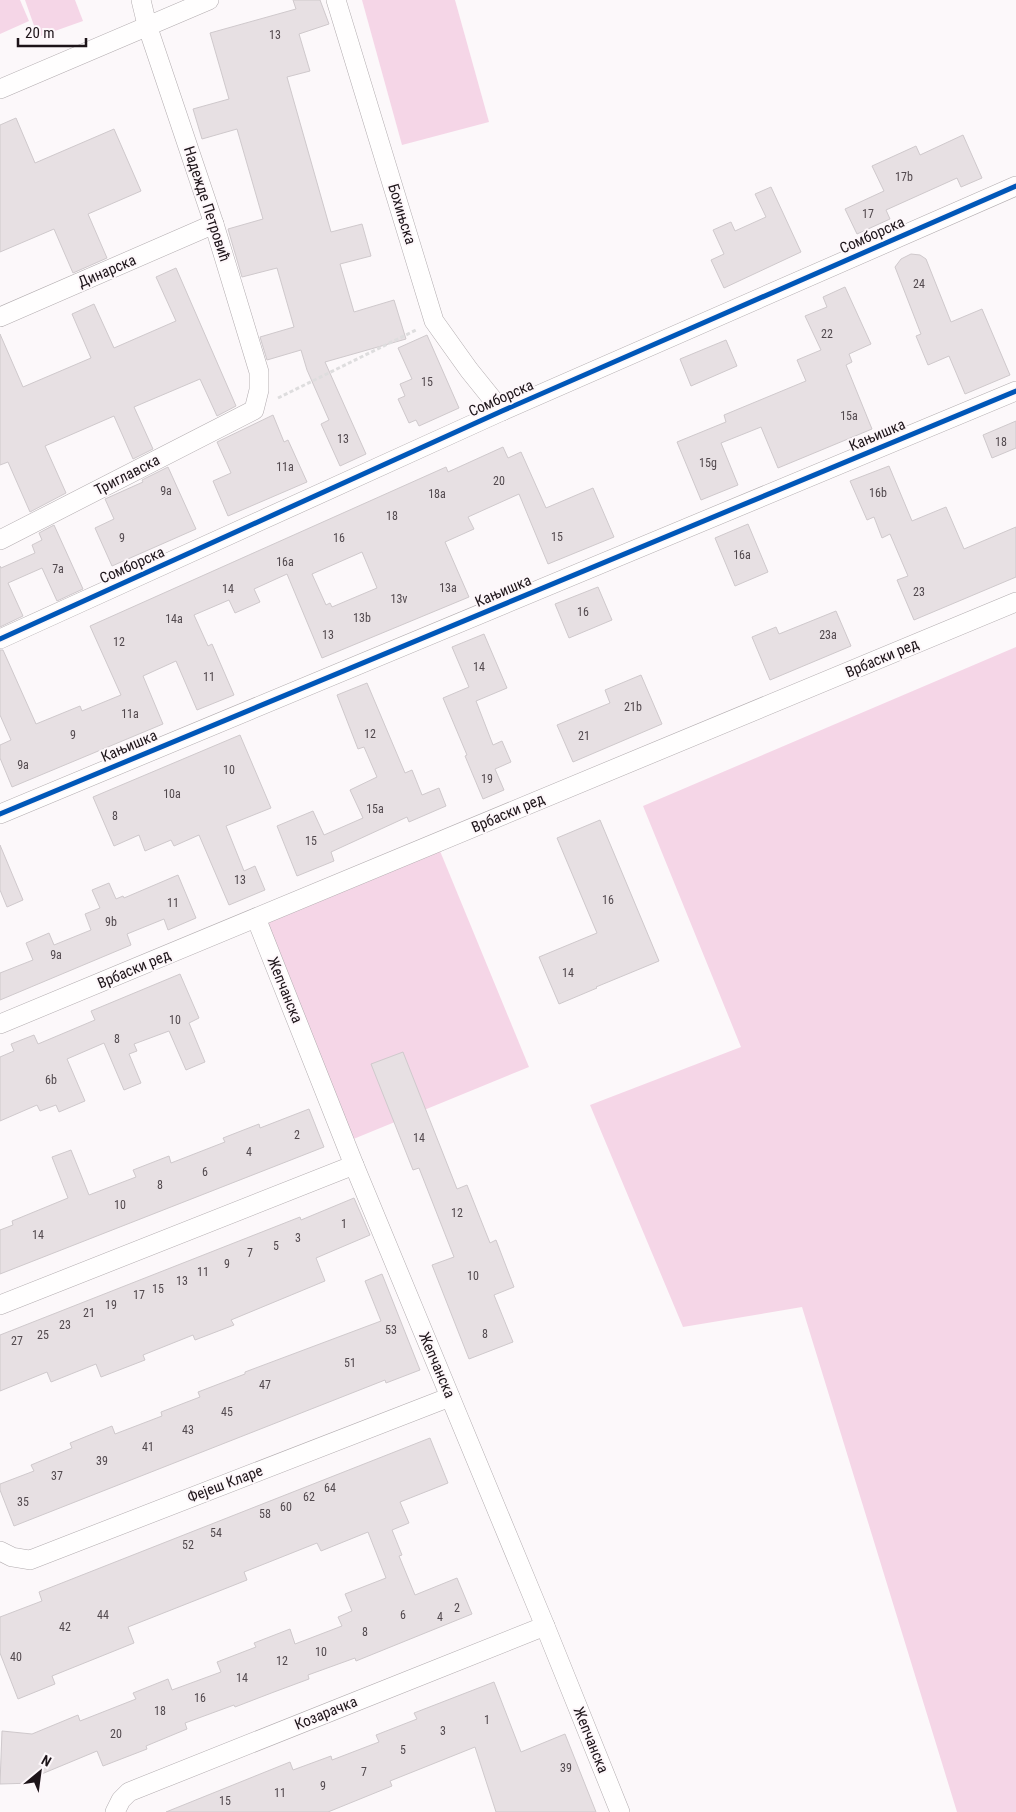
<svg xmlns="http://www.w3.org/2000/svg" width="1016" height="1812" viewBox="0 0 1016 1812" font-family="'Roboto Condensed',sans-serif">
<rect width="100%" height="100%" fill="#fcf8fa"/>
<g fill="#f5d6e7">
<path d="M0 0H20L29 21 0 34Z"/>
<path d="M25 0H75L83 21 38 37Z"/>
<path d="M362 0H455L489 122 402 145Z"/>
<path d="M1016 647V1812H957L802 1307 683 1327 590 1105 741 1047 643 806Z"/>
<path d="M440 851 529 1067 351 1140 262 924Z"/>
</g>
<g fill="#e7e0e3" stroke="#cfc9cc" fill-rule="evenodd">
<path d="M293 0H320L329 24 299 34 310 71 287 77 331 232 362 224 371 256 340 264 354 312 394 300 406 339 325 362 366 454 340 466 321 424 329 420 307 370 301 350 267 360 260 337 294 327 277 268 242 277 228 229 263 219 237 129 202 139 193 109 229 99 210 33 296 9Z"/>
<path d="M16 118 35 163 114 129 141 191 88 214 107 258 73 273 54 229 0 252V125Z"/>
<path d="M963 135 982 178 961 187 957 178 886 210 890 219 857 234 845 209 884 191 872 166 916 146 920 155Z"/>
<path d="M771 187 801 252 724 288 711 260 724 254 713 230 731 222 735 231 766 217 755 194Z"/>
<path d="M911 254 920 255 926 259 951 322 982 309 1010 375 965 394 949 356 928 365 916 336 921 334 895 267 901 259Z"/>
<path d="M176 268 236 406 217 416 200 379 134 407 153 449 133 459 114 416 45 446 66 493 30 512 8 462 0 465V334L23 387 91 358 72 314 94 304 114 348 176 321 156 277Z"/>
<path d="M845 287 871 344 849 354 852 362 846 365 872 429 778 468 761 427 721 443 738 485 701 500 677 442 726 422 724 415 806 381 797 360 821 350 805 316 827 307 823 297Z"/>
<path d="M427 335 459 408 419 426 416 420 409 423 398 399 405 396 400 384 412 379 398 348Z"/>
<path d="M726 340 737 366 691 386 680 359Z"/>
<path d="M273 415 284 442 288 440 307 482 228 516 213 481 231 473 217 442Z"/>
<path d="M1016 421V448L992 458 983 435Z"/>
<path d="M503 447 508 458 521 452 546 508 593 488 614 537 548 564 519 494 468 517 474 529 445 542 469 597 322 658 287 574 254 589 260 602 235 613 229 600 194 615 208 646 212 644 234 695 197 710 176 661 143 676 163 724 12 787 0 758V745L11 740 0 715V650H3L36 724 80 706 82 711 121 695 90 626 446 467 448 472ZM362 552 377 588 332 607 330 603 326 605 312 574Z"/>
<path d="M889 466 912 521 946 507 964 549 1016 527V577L914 620 897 580 908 576 890 534 882 538 874 517 867 520 850 481Z"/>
<path d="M168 467 196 529 112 566 95 528 114 519 105 499 143 482 142 480Z"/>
<path d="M748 524 768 572 735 586 715 538Z"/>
<path d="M54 525 83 589 57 601 42 568 8 583 23 616 0 627V566L1 568 35 553 32 545 42 540 39 533Z"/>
<path d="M598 587 612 620 569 638 555 604Z"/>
<path d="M836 611 851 646 770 680 752 637 776 627 779 634Z"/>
<path d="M484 634 507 688 476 701 493 745 502 741 511 762 495 769 504 790 483 799 465 756 467 755 443 698 469 687 452 647Z"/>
<path d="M641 675 662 724 573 762 557 725 610 703 605 690Z"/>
<path d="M367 683 405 773 412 770 422 795 439 788 446 806 409 822 407 817 331 852 334 861 297 876 277 826 313 811 324 835 363 818 350 790 377 777 364 747 358 749 337 695Z"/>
<path d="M240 735 271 808 226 826 244 871 255 866 265 890 229 905 199 835 174 846 171 840 145 851 139 835 114 846 93 797Z"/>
<path d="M600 820 659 961 596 987 597 988 559 1004 539 957 597 933 557 838Z"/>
<path d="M0 845 23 900 7 907 0 890Z"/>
<path d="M178 875 196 918 168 930 164 919 127 934 131 945 0 1000V973L33 960 26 943 49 933 54 945 91 930 85 914 100 908 92 890 109 883 116 899 123 896 124 898Z"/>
<path d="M180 974 199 1018 189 1023 205 1062 186 1070 169 1031 134 1044 137 1051 129 1054 141 1083 124 1090 104 1043 67 1059 85 1101 59 1112 56 1105 40 1111 37 1105 0 1121V1057L14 1051 11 1044 34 1035 38 1044 95 1020 91 1011Z"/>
<path d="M403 1052 457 1189 467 1185 490 1243 496 1240 514 1287 494 1295 513 1342 469 1359 432 1265 454 1257 419 1168 413 1170 371 1064Z"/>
<path d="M309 1109 324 1147 0 1274V1230L13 1225 12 1221 68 1198 52 1157 71 1150 89 1195 136 1177 133 1170 169 1156 171 1163 225 1142 223 1138 259 1124 260 1128Z"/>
<path d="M354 1198 370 1235 316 1258 325 1281 231 1320 234 1325 195 1340 193 1335 143 1355 145 1360 101 1377 96 1364 51 1382 47 1372 0 1391V1335L300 1217 301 1220Z"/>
<path d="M382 1274 420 1370 386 1383 385 1380 14 1526 0 1490V1484L34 1471 31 1465 72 1448 70 1443 112 1426 115 1434 162 1416 161 1412 200 1397 198 1392 245 1374V1372L381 1321 365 1281Z"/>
<path d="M430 1438 448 1483 400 1502 409 1523 392 1530 402 1555 399 1556 415 1595 457 1578 472 1614 356 1661 355 1658 308 1675 309 1679 274 1692 235 1707 234 1705 185 1723 187 1729 146 1746 147 1749 103 1766 97 1751 32 1778 34 1783 0 1784 2 1731 32 1734 78 1715 80 1721 136 1699 133 1693 168 1679 172 1690 221 1672 217 1662 256 1647 254 1643 290 1629 295 1644 342 1626 338 1617 352 1611 345 1594 386 1578 368 1532 321 1551 317 1543 244 1572 247 1580 128 1627 134 1643 52 1676 55 1684 18 1699 0 1653V1617L42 1601 39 1592Z"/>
<path d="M494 1682 521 1752 565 1734 596 1812H496L475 1747 390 1781 392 1786 328 1812H166L290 1762 293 1770 331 1756 332 1760 379 1742 376 1735 417 1719 414 1713Z"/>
</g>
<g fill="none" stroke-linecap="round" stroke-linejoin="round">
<g stroke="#b2acaf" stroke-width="20">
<g id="street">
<path d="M336 0 434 321 469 370 502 411"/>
<path d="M0 89 209 0"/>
<path d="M0 317 214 224"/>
<path d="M0 540 254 410 259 390V372L214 224 147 25 141 0"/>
<path d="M0 639 502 411 1016 186"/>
<path d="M0 814 1016 391"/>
<path d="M256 918 354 1165 545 1626 620 1812"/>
<path d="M0 1024 1016 602"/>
<path d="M0 1305 354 1165"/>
<path d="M0 1551 12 1557 30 1560 450 1397"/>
<path d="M115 1812 121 1800 129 1792 545 1626"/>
</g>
</g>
<path stroke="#deddde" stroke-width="3" stroke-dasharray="4 2.5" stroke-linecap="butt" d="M278 398 416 330"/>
<use href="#street" stroke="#fffefe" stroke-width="19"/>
<g stroke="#fdf7fa" stroke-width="8">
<g id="cycleway">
<path d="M0 639 502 411 1016 186"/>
<path d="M0 814 1016 391"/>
</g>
</g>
<use href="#cycleway" stroke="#0057b8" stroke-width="5"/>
</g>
<g text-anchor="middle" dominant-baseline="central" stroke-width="4" stroke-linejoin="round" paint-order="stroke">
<g font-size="12" fill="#52494e">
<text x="275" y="35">13</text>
<text x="904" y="177">17b</text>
<text x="868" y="214">17</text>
<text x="919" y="284">24</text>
<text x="827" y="334">22</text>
<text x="427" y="382">15</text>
<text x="849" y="416">15a</text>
<text x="343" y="439">13</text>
<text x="1001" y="442">18</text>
<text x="708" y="463">15g</text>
<text x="285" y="467">11a</text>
<text x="499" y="481">20</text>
<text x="166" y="491">9a</text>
<text x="878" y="493">16b</text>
<text x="437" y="494">18a</text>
<text x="392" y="516">18</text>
<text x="557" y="537">15</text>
<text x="122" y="538">9</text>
<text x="339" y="538">16</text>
<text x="742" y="555">16a</text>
<text x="285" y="562">16a</text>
<text x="58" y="569">7a</text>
<text x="448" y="588">13a</text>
<text x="228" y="589">14</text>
<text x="919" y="592">23</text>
<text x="399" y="599">13v</text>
<text x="583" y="612">16</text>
<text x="362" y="618">13b</text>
<text x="174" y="619">14a</text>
<text x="328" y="635">13</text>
<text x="828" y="635">23a</text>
<text x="119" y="642">12</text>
<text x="479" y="667">14</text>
<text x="209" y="677">11</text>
<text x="633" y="707">21b</text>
<text x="130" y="714">11a</text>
<text x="370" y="734">12</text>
<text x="73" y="735">9</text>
<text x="584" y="736">21</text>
<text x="23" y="765">9a</text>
<text x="229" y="770">10</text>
<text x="487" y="779">19</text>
<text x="172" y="794">10a</text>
<text x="375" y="809">15a</text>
<text x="115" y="816">8</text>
<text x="311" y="841">15</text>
<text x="240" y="880">13</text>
<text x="608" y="900">16</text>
<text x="173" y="903">11</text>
<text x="111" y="922">9b</text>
<text x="56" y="955">9a</text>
<text x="568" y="973">14</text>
<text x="175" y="1020">10</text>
<text x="117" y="1039">8</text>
<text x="51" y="1080">6b</text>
<text x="297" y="1135">2</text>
<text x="419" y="1138">14</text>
<text x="249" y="1152">4</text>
<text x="205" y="1172">6</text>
<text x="160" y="1185">8</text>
<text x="120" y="1205">10</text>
<text x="457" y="1213">12</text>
<text x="344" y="1224">1</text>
<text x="38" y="1235">14</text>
<text x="298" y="1238">3</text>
<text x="276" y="1246">5</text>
<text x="250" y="1253">7</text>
<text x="227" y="1264">9</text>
<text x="203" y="1272">11</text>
<text x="473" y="1276">10</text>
<text x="182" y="1281">13</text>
<text x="158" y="1289">15</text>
<text x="139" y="1295">17</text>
<text x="111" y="1305">19</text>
<text x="89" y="1313">21</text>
<text x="65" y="1325">23</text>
<text x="391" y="1330">53</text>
<text x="485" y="1334">8</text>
<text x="43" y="1335">25</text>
<text x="17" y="1341">27</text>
<text x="350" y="1363">51</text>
<text x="265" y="1385">47</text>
<text x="227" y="1412">45</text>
<text x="188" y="1430">43</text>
<text x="148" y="1447">41</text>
<text x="102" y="1461">39</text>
<text x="57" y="1476">37</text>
<text x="330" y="1488">64</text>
<text x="309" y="1497">62</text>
<text x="23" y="1502">35</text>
<text x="286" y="1507">60</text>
<text x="265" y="1514">58</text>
<text x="216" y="1533">54</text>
<text x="188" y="1545">52</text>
<text x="457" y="1608">2</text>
<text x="103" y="1615">44</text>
<text x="403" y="1615">6</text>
<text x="440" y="1617">4</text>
<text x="65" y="1627">42</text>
<text x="365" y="1632">8</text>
<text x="321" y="1652">10</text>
<text x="16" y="1657">40</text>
<text x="282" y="1661">12</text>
<text x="242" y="1678">14</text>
<text x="200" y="1698">16</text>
<text x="160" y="1711">18</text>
<text x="487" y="1720">1</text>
<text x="443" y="1731">3</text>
<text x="116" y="1734">20</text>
<text x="403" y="1750">5</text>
<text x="566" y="1768">39</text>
<text x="364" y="1772">7</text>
<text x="323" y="1786">9</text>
<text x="280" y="1793">11</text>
<text x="225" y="1801">15</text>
</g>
<g font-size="15" fill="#1d1419" stroke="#fdf7fa">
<text transform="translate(207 204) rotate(72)">Надежде Петровић</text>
<text transform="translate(402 214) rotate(73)">Бохињска</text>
<text transform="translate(872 235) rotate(-24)">Сомборска</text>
<text transform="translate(107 271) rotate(-23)">Динарска</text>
<text transform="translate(501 398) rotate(-24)">Сомборска</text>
<text transform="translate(877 435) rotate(-23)">Кањишка</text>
<text transform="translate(127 475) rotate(-27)">Триглавска</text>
<text transform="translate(132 565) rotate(-24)">Сомборска</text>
<text transform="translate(503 591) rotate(-23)">Кањишка</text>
<text transform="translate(882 658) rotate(-23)">Врбаски ред</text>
<text transform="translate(129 746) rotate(-23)">Кањишка</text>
<text transform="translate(508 813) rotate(-23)">Врбаски ред</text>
<text transform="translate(134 969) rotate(-23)">Врбаски ред</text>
<text transform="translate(285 990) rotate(68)">Жепчанска</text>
<text transform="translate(437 1365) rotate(67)">Жепчанска</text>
<text transform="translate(225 1484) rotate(-21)">Фејеш Кларе</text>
<text transform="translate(326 1713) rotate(-22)">Козарачка</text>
<text transform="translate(591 1740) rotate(68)">Жепчанска</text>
</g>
</g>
<g transform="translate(40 1772) rotate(29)" stroke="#fdf7fa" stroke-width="4" paint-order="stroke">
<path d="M0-4L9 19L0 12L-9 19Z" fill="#1d1419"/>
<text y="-8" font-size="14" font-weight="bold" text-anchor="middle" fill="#1d1419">N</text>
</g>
<path d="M18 38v8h68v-8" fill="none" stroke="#1d1419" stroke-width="2.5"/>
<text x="25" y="38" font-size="15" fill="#1d1419" stroke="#fdf7fa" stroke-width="4" paint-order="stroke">20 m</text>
</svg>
